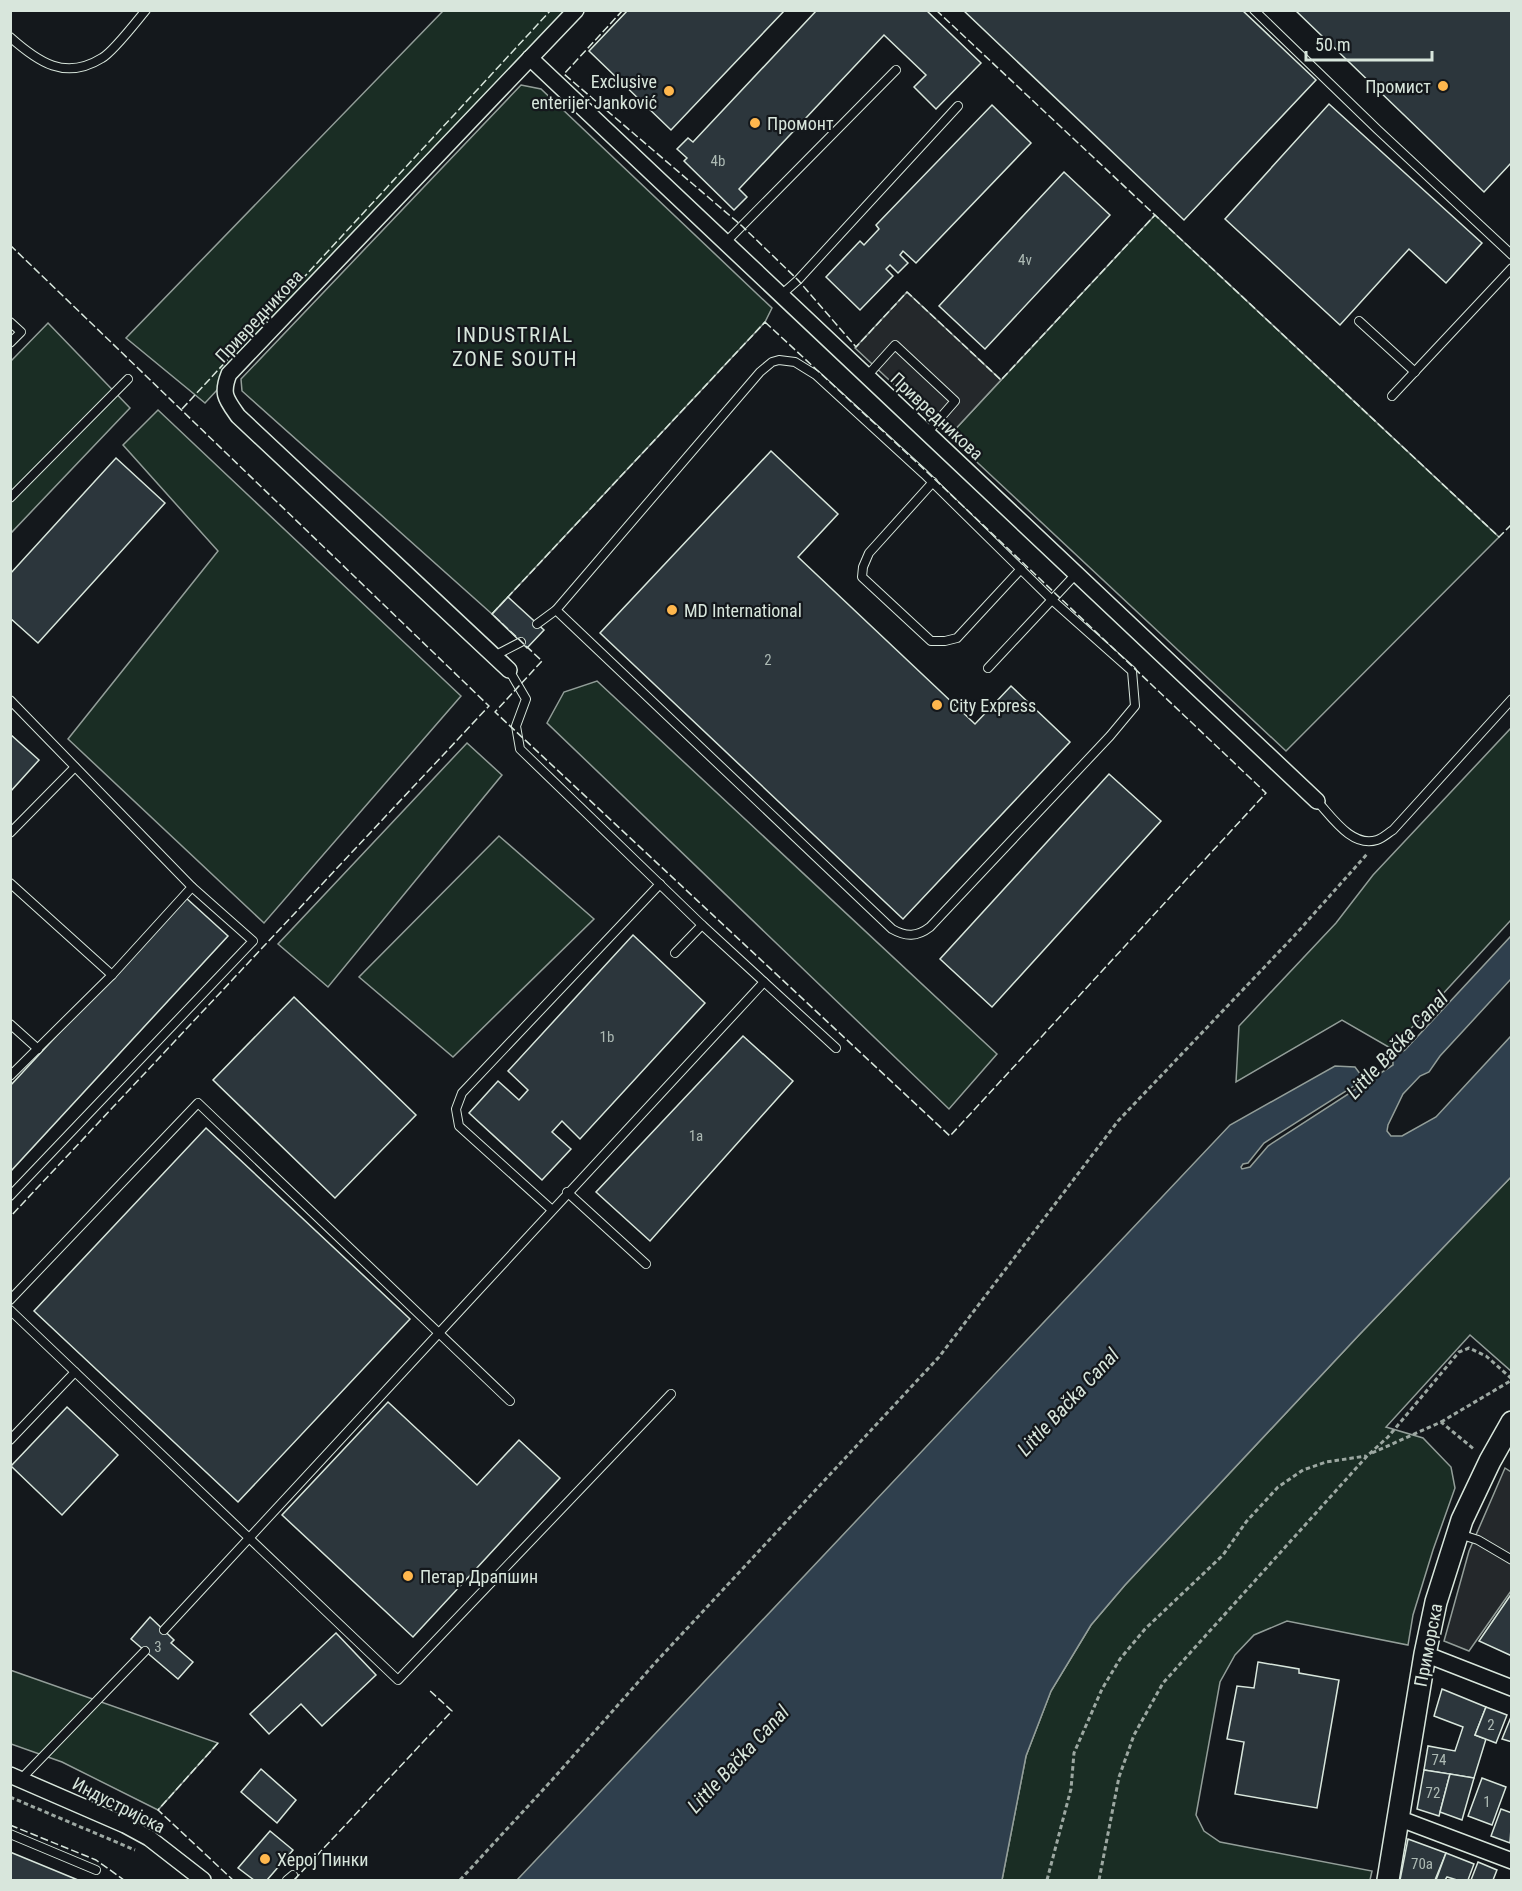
<svg xmlns="http://www.w3.org/2000/svg" width="1522" height="1891" viewBox="0 0 1522 1891" font-family="'Roboto Condensed',sans-serif">
<rect width="100%" height="100%" fill="#14181c"/>
<g fill="#1a2d24" stroke="#939e99" stroke-width="1.5">
<path d="M443 11H569L205 403 126 338Z"/>
<path d="M521 85 541 89 772 308 765 322 492 614 242 391 241 379Z"/>
<path d="M1155 215 1499 537 1286 751 949 436Z"/>
<path d="M48 323 130 408 11 533V361Z"/>
<path d="M158 410 461 696 264 923 68 739 218 551 123 445Z"/>
<path d="M597 681 997 1054 949 1109 547 723 564 692Z"/>
<path d="M1511 728V920L1392 1049 1342 1020 1236 1082 1239 1026 1336 923 1373 875Z"/>
<path d="M467 743 502 775 328 987 278 944Z"/>
<path d="M499 836 594 919 453 1057 359 977Z"/>
<path d="M1511 1177V1371L1470 1335 1386 1427 1423 1438 1451 1467 1455 1488 1433 1550 1413 1615 1408 1645 1287 1621 1254 1635 1235 1655 1220 1682 1196 1815 1204 1831 1220 1842 1372 1871 1370 1880H1002L1026 1756 1051 1691 1091 1625 1125 1585 1359 1335Z"/>
<path d="M10 1670 218 1743 158 1810 62 1762 11 1744Z"/>
</g>
<g fill="#24282b" stroke="#939e99" stroke-width="1.5">
<path d="M907 292 1001 380 949 436 855 348Z"/>
<path d="M1505 1468 1511 1472V1591L1469 1651 1444 1641 1469 1551Z"/>
</g>
<path fill="#2f3f4d" stroke="#939e99" stroke-width="1.5" d="M1511 936V979L1440 1056 1429 1072 1420 1076 1403 1094 1388 1125 1387 1131 1391 1136H1402L1436 1117 1511 1036V1177L1359 1335 1125 1585 1091 1625 1051 1691 1026 1756 1002 1880H517L1230 1125 1335 1066 1355 1067 1361 1075 1354 1086 1264 1143 1248 1163 1243 1164 1241 1167 1242 1169 1250 1167 1268 1146 1393 1065V1061L1390 1059 1405 1050Z"/>
<g fill="#2c363c" stroke="#d8e6dc" stroke-width="1.5">
<path d="M628 10H785L671 130 589 51Z"/>
<path d="M817 10H926L981 63 936 109 914 87 926 75 884 35 739 189 747 197 734 210 684 161 687 158 677 149 688 138 693 142Z"/>
<path d="M963 10H1242L1316 80 1184 220Z"/>
<path d="M1295 10H1512V162L1484 192Z"/>
<path d="M1329 104 1482 243 1446 283 1409 249 1340 325 1225 219Z"/>
<path d="M992 105 1031 143 916 263 903 251 900 255 908 263 898 273 890 265 886 269 893 276 860 310 826 277 860 241 864 245 879 229 876 225Z"/>
<path d="M1064 172 1110 215 985 349 939 306Z"/>
<path d="M771 451 838 514 798 557 975 724 1011 686 1070 742 903 919 600 633Z"/>
<path d="M116 458 165 503 38 643 10 618V574Z"/>
<path d="M508 597 544 630 527 648 492 614Z"/>
<path d="M10 734 39 760 10 792Z"/>
<path d="M1109 774 1161 821 992 1007 940 959Z"/>
<path d="M185 897 228 936 10 1172V1086Z"/>
<path d="M633 935 705 1003 580 1139 562 1121 552 1132 571 1149 542 1180 469 1113 498 1081 519 1100 528 1090 508 1071Z"/>
<path d="M294 997 416 1115 335 1198 213 1080Z"/>
<path d="M743 1036 793 1081 650 1241 596 1192Z"/>
<path d="M206 1128 410 1319 238 1502 34 1311Z"/>
<path d="M388 1402 477 1485 519 1440 560 1478 413 1637 282 1515Z"/>
<path d="M67 1407 118 1455 62 1515 11 1466Z"/>
<path d="M1512 1593V1656L1479 1641Z"/>
<path d="M150 1617 174 1640 171 1643 193 1662 178 1679 131 1639Z"/>
<path d="M336 1633 376 1675 322 1726 301 1704 269 1734 250 1714Z"/>
<path d="M1258 1662 1299 1669V1673L1339 1680 1317 1808 1235 1794 1244 1742 1227 1739 1237 1686 1254 1688Z"/>
<path d="M1442 1689 1486 1707 1475 1735 1486 1739 1474 1778 1424 1770 1428 1746 1455 1751 1463 1727 1434 1716Z"/>
<path d="M1486 1707 1507 1715 1496 1743 1475 1735Z"/>
<path d="M1511 1717H1512V1742L1502 1739Z"/>
<path d="M261 1769 296 1800 277 1823 241 1792Z"/>
<path d="M1424 1770 1450 1774 1439 1816 1417 1809Z"/>
<path d="M1450 1774 1474 1778 1462 1820 1440 1812Z"/>
<path d="M1482 1778 1506 1787 1492 1825 1468 1816Z"/>
<path d="M1501 1809 1512 1813 1510 1843 1491 1836Z"/>
<path d="M270 1831 293 1850 267 1880H254L238 1868Z"/>
<path d="M1408 1839 1446 1853 1435 1880H1400Z"/>
<path d="M10 1852 78 1880H10Z"/>
<path d="M1446 1853 1474 1864 1468 1880H1457L1447 1877 1445 1880H1436Z"/>
<path d="M1478 1862 1497 1870 1493 1880H1471Z"/>
</g>
<g fill="none" stroke-linecap="round" stroke-linejoin="round">
<g stroke="#d8e6dc" stroke-width="10">
<g id="lane">
<path d="M1254 10 1378 130 1512 255"/>
<path d="M10 37C38 62 65 81 102 58 113 52 136 22 146 10"/>
<path d="M725 243 896 70"/>
<path d="M781 295 798 280 958 106"/>
<path d="M1359 321 1415 372"/>
<path d="M10 322 21 332 10 343"/>
<path d="M779 360 795 362 816 375 924 474 1052 600 1132 671 1135 706 1110 736 930 927C917 937 906 937 892 929L556 610 760 372 772 362Z"/>
<path d="M867 376 895 345 955 401 927 433"/>
<path d="M1392 396 1512 268"/>
<path d="M933 482 869 553 863 567 862 577 931 641H945L957 638 1021 569"/>
<path d="M10 498 128 379"/>
<path d="M537 624 556 610"/>
<path d="M494 656 521 642"/>
<path d="M988 668 1076 574"/>
<path d="M509 670 526 699 516 726 520 749 702 925 836 1048"/>
<path d="M10 700 192 887 112 975 10 1076"/>
<path d="M1317 801C1332 817 1352 848 1377 840 1383 838 1388 833 1393 830L1512 699"/>
<path d="M10 833 75 767"/>
<path d="M10 883 112 975"/>
<path d="M675 953 702 925"/>
<path d="M10 1024 38 1049"/>
<path d="M567 1192 646 1264"/>
<path d="M10 1196 253 941 192 887"/>
<path d="M551 1209 459 1126 456 1109 462 1093 660 884"/>
<path d="M10 1300 198 1103 510 1401"/>
<path d="M10 1310 398 1680 671 1394"/>
<path d="M10 1440 75 1372"/>
<path d="M1459 1534 1478 1540 1512 1560"/>
<path d="M164 1630C365 1415 563 1197 764 982"/>
<path d="M21 1779 145 1651"/>
<path d="M10 1834 96 1870"/>
<path d="M287 1880 293 1875"/>
</g>
</g>
<g stroke="#d8e6dc" stroke-width="18">
<g id="street">
<path d="M530 58 1317 801"/>
<path d="M509 670 238 416C226 399 221 394 229 374L576 10"/>
<path d="M1425 1654 1512 1688"/>
<path d="M10 1775 125 1825 149 1838 203 1880"/>
<path d="M1398 1818 1512 1861"/>
</g>
</g>
<g stroke="#d8e6dc" stroke-width="24">
<path id="secondary" d="M1388 1880 1425 1654 1436 1602 1462 1520 1490 1461 1512 1422"/>
</g>
<g stroke="#9da8a2" stroke-width="3" stroke-dasharray="4.5 3" stroke-linecap="butt">
<path d="M1441 1422 1512 1380"/>
<path d="M1372 1453 1441 1422 1475 1450"/>
<path d="M10 1797 135 1850"/>
<path d="M460 1880 552 1780 654 1664 939 1357 1118 1121 1294 936 1368 853"/>
<path d="M1047 1880 1071 1789 1074 1753 1102 1689 1120 1659 1145 1629 1223 1555 1246 1522 1278 1487 1303 1470 1326 1462 1366 1456"/>
<path d="M1099 1880 1119 1777 1134 1735 1163 1683 1368 1455 1388 1437 1459 1352 1469 1348 1486 1356 1512 1379"/>
</g>
<use href="#lane" stroke="#14181c" stroke-width="8"/>
<use href="#street" stroke="#14181c" stroke-width="15"/>
<use href="#secondary" stroke="#14181c" stroke-width="21"/>
<g stroke="#d8e6dc" stroke-width="1.5" stroke-dasharray="8 3" stroke-linecap="butt">
<path d="M623 10 564 74 742 226 798 280 856 347 907 292 1001 380 1155 215"/>
<path d="M936 10 1499 537 1512 524"/>
<path d="M10 245 489 706 10 1217"/>
<path d="M765 322 926 471 1266 793 950 1136 495 712 542 661 492 614Z"/>
<path d="M182 409 551 10"/>
<path d="M218 1743 158 1810 233 1880"/>
<path d="M10 1825 96 1860 124 1880"/>
<path d="M294 1880 452 1711 428 1689"/>
</g>
</g>
<g fill="#ffb74d" stroke="#14181c" stroke-width="2">
<circle cx="1443" cy="86" r="6"/>
<circle cx="669" cy="91" r="6"/>
<circle cx="755" cy="123" r="6"/>
<circle cx="672" cy="610" r="6"/>
<circle cx="937" cy="705" r="6"/>
<circle cx="408" cy="1576" r="6"/>
<circle cx="265" cy="1859" r="6"/>
</g>
<g text-anchor="middle" dominant-baseline="central" stroke-width="4.5" stroke-linejoin="round" paint-order="stroke">
<g font-size="15" fill="#adbab4">
<text x="718" y="161">4b</text>
<text x="1025" y="260">4v</text>
<text x="768" y="660">2</text>
<text x="607" y="1037">1b</text>
<text x="696" y="1136">1a</text>
<text x="158" y="1647">3</text>
<text x="1491" y="1725">2</text>
<text x="1439" y="1760">74</text>
<text x="1433" y="1793">72</text>
<text x="1487" y="1802">1</text>
<text x="1422" y="1864">70a</text>
</g>
<g font-size="18" fill="#d8e6dc" stroke="#14181c" text-anchor="start">
<text x="657" y="81" text-anchor="end">Exclusive<tspan x="657" dy="21">enterijer Janković</tspan></text>
<text x="1431" y="86" text-anchor="end">Промист</text>
<text x="767" y="123">Промонт</text>
<text x="684" y="610">MD International</text>
<text x="949" y="705">City Express</text>
<text x="420" y="1576">Петар Драпшин</text>
<text x="277" y="1859">Херој Пинки</text>
</g>
<g font-size="18" fill="#d8e6dc" stroke="#14181c">
<text transform="translate(259 316) rotate(-47)">Привредникова</text>
<text transform="translate(937 416) rotate(43)">Привредникова</text>
<text transform="translate(1428 1645) rotate(-79)">Приморска</text>
<text transform="translate(119 1805) rotate(27)">Индустријска</text>
</g>
<g font-size="20" font-style="italic" fill="#d8e6dc" stroke="#14181c">
<text transform="translate(1397 1045) rotate(-47)">Little Bačka Canal</text>
<text transform="translate(1068 1402) rotate(-47)">Little Bačka Canal</text>
<text transform="translate(738 1759) rotate(-47)">Little Bačka Canal</text>
</g>
<g font-size="21" letter-spacing="1.5" fill="#d8e6dc" stroke="#14181c">
<text x="515" y="335">INDUSTRIAL<tspan x="515" dy="24">ZONE SOUTH</tspan></text>
</g>
</g>
<rect width="1522" height="1891" fill="none" stroke="#d8e6dc" stroke-width="24"/>
<path d="M1306 51v9h126v-9" fill="none" stroke="#d8e6dc" stroke-width="3"/>
<text x="1315" y="51" font-size="18" fill="#d8e6dc" stroke="#14181c" stroke-width="4.5" paint-order="stroke">50 m</text>
</svg>
